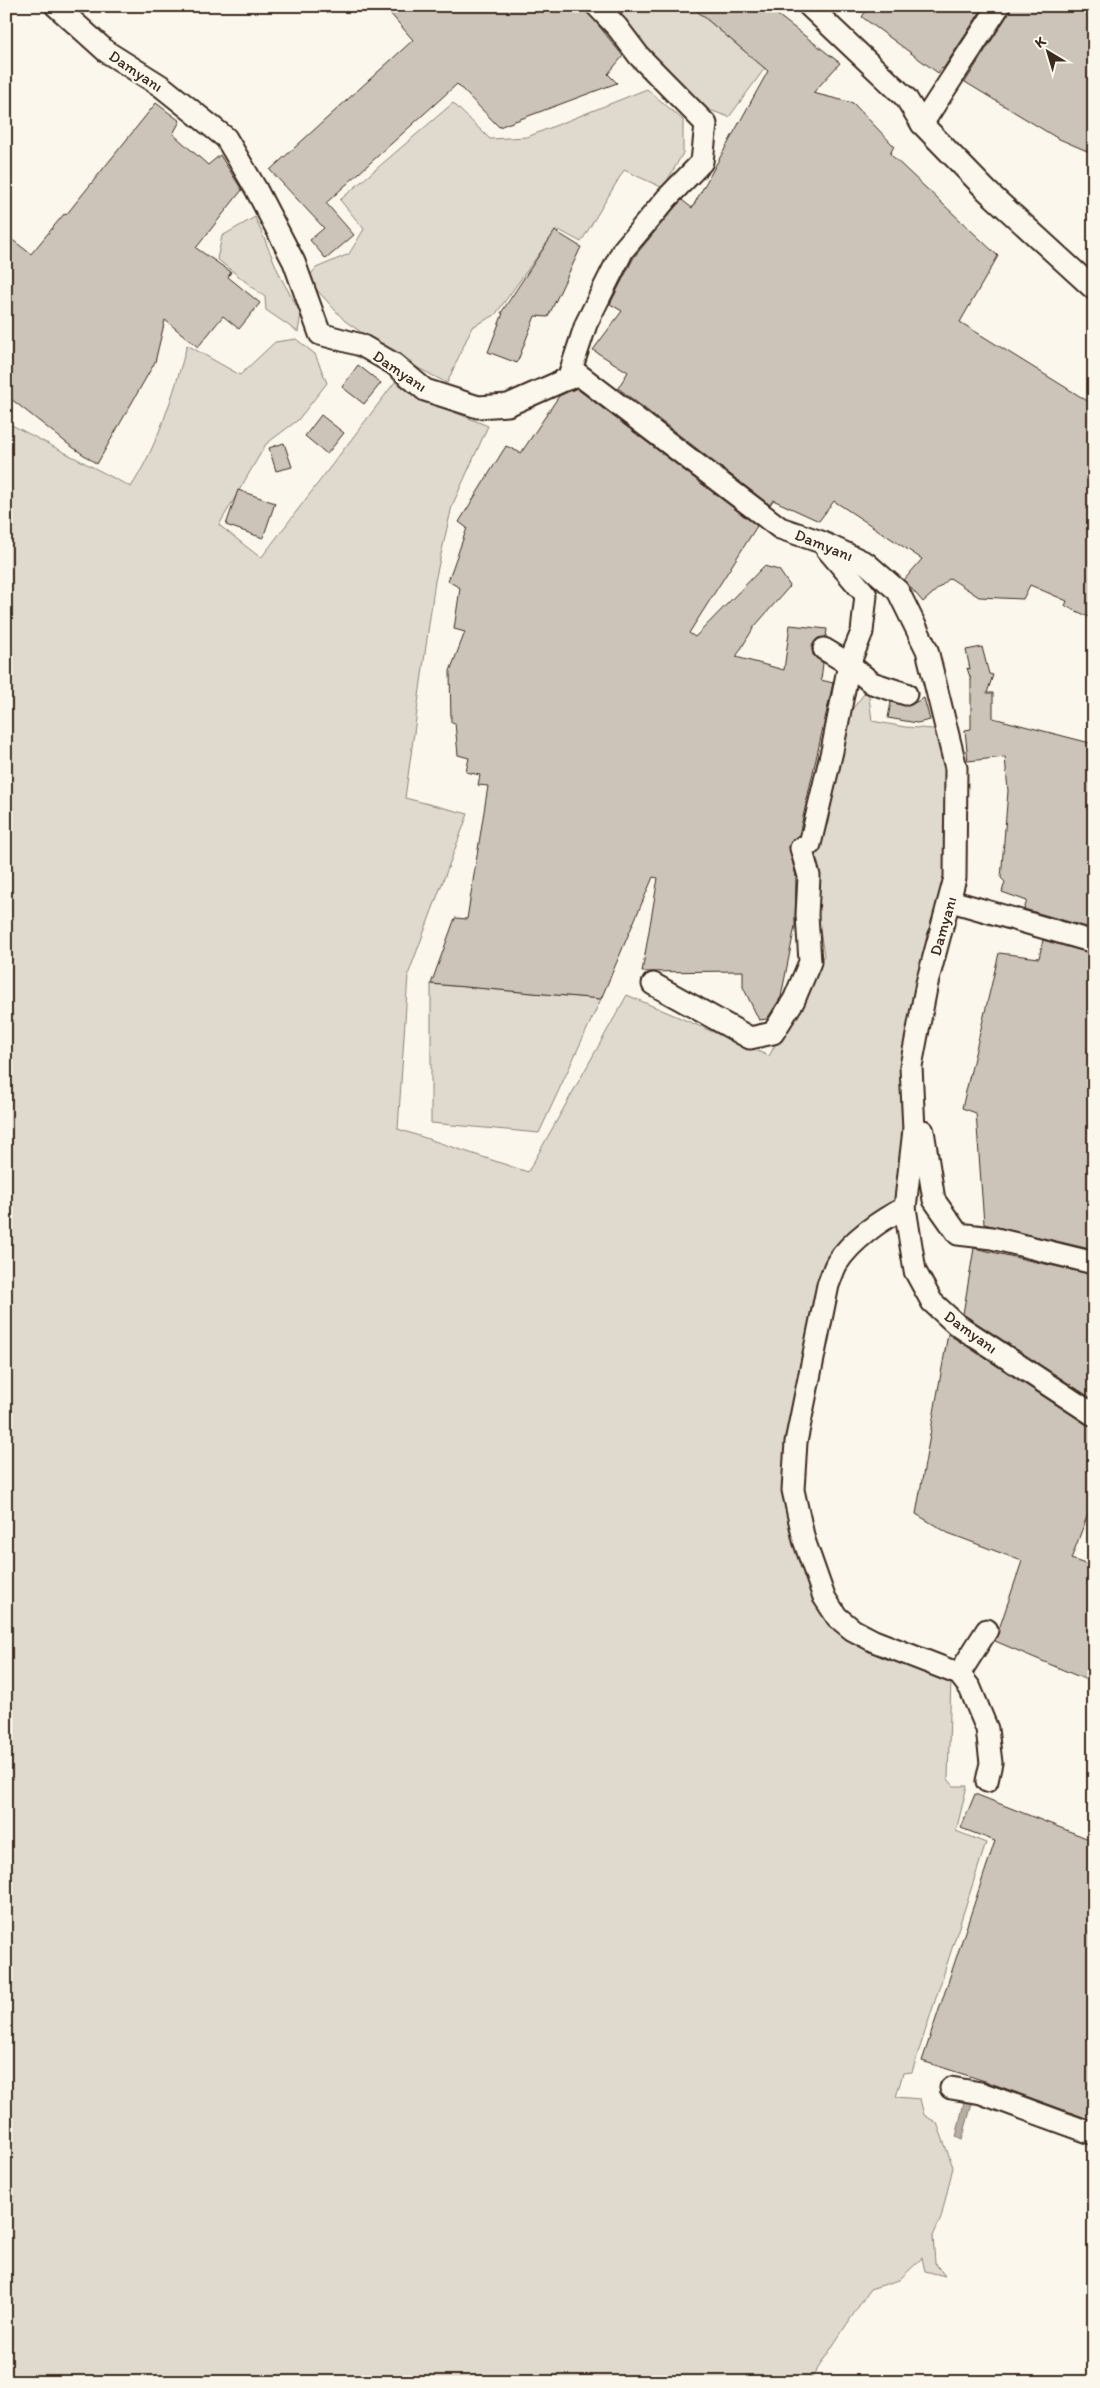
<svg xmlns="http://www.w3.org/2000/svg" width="1100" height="2388" viewBox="0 0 1100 2388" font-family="Itim,sans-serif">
<rect width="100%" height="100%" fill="#fbf7ec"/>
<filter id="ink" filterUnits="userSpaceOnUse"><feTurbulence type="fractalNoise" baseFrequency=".02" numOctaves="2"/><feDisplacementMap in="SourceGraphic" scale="10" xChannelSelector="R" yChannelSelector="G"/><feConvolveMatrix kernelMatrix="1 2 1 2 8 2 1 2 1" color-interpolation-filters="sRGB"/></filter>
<g filter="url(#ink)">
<g fill="#dfd9ce" stroke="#8d8276">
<path d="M607 6H691L765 68 729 117 704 108Z"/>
<path d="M647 89 683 120V153L663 188 624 170 581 242 557 229 495 315 472 327 447 383 397 357 345 321 307 279 316 268 349 254 364 229 340 200 453 103 490 139 527 137Z"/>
<path d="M255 217 281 278 301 314 298 332 266 310 265 297 217 259 222 236Z"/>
<path d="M296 339 315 354 327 383 298 420 266 444 219 525 261 558 395 382 420 398 488 426 452 506 435 581 405 798 468 814 408 975 398 1129 528 1172 627 995 769 1056 824 955 809 862 828 823 845 718 868 689 872 721 905 727 933 729 940 736 946 757 950 877 908 1123 899 1202 847 1243 792 1441 820 1600 951 1679 948 1779 954 1786H967L956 1831 986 1843 912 2072 903 2073 896 2097 920 2099 924 2115 937 2123 953 2167 941 2218 933 2236 935 2263 945 2276 925 2271 922 2258 899 2280 870 2289 809 2382H6V422L131 487C158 445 174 393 187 345L240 375 275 342Z"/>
<path d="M431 984 601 999 539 1133 431 1123Z"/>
</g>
<path fill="#b6aea2" stroke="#85796d" d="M964 2102 972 2104 962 2140 956 2137Z"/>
<g fill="#ccc4b9" stroke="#3b2a1e">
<path d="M384 6H583L623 56 608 74 617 83 499 127 457 84 326 203 354 235 326 259 310 240 324 228 270 170 413 40Z"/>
<path d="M691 6H766L840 63 813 93 853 103 894 146 890 154 998 256 960 322 1094 405V619L1065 606 1067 601 1030 585 1023 599 979 597 950 578 923 602 904 580 922 559 834 501 819 521 773 500 770 505 618 388 628 372 593 350 622 311 610 304 634 257 676 206 682 200 692 208 768 71Z"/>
<path d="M869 6H984L943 69 942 68 938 73 862 17Z"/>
<path d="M1011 6H1094V154L1057 138 965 82 1009 13Z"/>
<path d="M156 103 180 121 173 134 208 165 220 155 242 190 196 248 231 272 228 277 260 303 239 329 223 316 198 347 165 320 155 362 97 464 68 444 6 395V235L31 254 64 214 66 215Z"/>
<path d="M555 231 581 247 548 317 535 316 517 363 488 352 503 313H501Z"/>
<path d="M358 365 381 383 364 404 342 387Z"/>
<path d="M576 388 757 526 689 633 695 637 764 566 779 570 790 586 754 627 736 657 784 670 790 625 827 629 826 637 818 638 812 649 813 655 823 663 821 680 833 683 799 835 792 840 789 846 796 877 795 926 781 997 767 1019 759 1020 743 987V971L642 972 658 878 653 877 601 999 431 984 455 918 467 919 488 786 478 785 480 775 466 772 469 758 458 755 455 723 451 722 450 671 465 632 454 629 460 588 448 581 467 528 459 522 506 446 521 453 559 396Z"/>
<path d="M321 415 344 433 327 454 305 436Z"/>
<path d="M284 443 292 467 276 471 269 448Z"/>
<path d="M238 490 275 503 263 538 226 525Z"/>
<path d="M982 647 989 674 993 675 987 693H993V718L1094 744V929L1024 909 1027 901 1002 892 1005 882 1001 878 1008 791 1005 757 968 761 965 730 971 729V680L967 668 970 669 966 650Z"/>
<path d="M924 698 930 720 917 723 888 718 891 702 908 706Z"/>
<path d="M1043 940 1094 954V1250L984 1224 976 1113 962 1108 999 953 1039 958Z"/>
<path d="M974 1248 1094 1275V1400L963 1314Z"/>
<path d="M948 1334 1087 1425 1094 1427V1498L1071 1559 1094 1567V1683L995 1641 1022 1561 948 1533 916 1514Z"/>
<path d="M975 1794 1094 1841V2121L985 2081 922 2061 995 1841 961 1828Z"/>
</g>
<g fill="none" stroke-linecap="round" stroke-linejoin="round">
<g stroke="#3b2a1e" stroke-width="25">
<g id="minor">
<path d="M56 6 107 52 161 86 226 138 256 189 294 262 320 334 361 345 394 364 425 390 478 407 508 405 578 374 780 528 821 542 866 563 898 591 927 650 956 768 955 878 927 983 911 1066 914 1130 905 1208 915 1271 932 1302 956 1324 1094 1415"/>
<path d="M809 6 906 98 922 124 987 191 1094 289"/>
<path d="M922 124 999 6"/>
<path d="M568 379 586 324 623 250 667 198 702 162 706 124 639 56 617 27 597 6"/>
<path d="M824 649 849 664 872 683 906 694"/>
<path d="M951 901 1094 942"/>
<path d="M653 984 750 1038 773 1033 794 1000 810 962 807 915 809 876 801 848 810 844 832 751 849 664 862 632 866 595 826 548"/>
<path d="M914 1130 923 1131 934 1200 958 1234 992 1238 1094 1263"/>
<path d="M905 1208C881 1219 851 1241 837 1263 833 1270 831 1278 828 1285L796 1442 793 1490 804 1540 824 1597 837 1617 853 1630 874 1641 959 1674 970 1688 987 1729 991 1763 987 1781"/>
<path d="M959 1674 987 1630"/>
<path d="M951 2088 981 2093 1094 2134"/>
</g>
</g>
<use href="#minor" stroke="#fbf7ec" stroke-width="21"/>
</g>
</g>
<g text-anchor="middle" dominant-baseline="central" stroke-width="4.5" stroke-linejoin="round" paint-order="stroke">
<g font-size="16" fill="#3b2a1e" stroke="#fbf7ec">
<text transform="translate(136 71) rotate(34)">Damyanı</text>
<text transform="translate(400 371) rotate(34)">Damyanı</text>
<text transform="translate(824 545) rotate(22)">Damyanı</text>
<text transform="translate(943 926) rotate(-74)">Damyanı</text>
<text transform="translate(971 1332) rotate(36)">Damyanı</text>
</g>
</g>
<rect width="1100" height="2388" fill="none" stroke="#fbf7ec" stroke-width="25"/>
<rect x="12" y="12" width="1075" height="2363" fill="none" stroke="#3b2a1e" stroke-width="2" filter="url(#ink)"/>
<g transform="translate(1048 52) rotate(322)" stroke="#fbf7ec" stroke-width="4" paint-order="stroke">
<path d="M0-4L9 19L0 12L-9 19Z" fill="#3b2a1e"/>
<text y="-8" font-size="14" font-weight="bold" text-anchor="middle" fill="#3b2a1e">K</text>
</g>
</svg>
